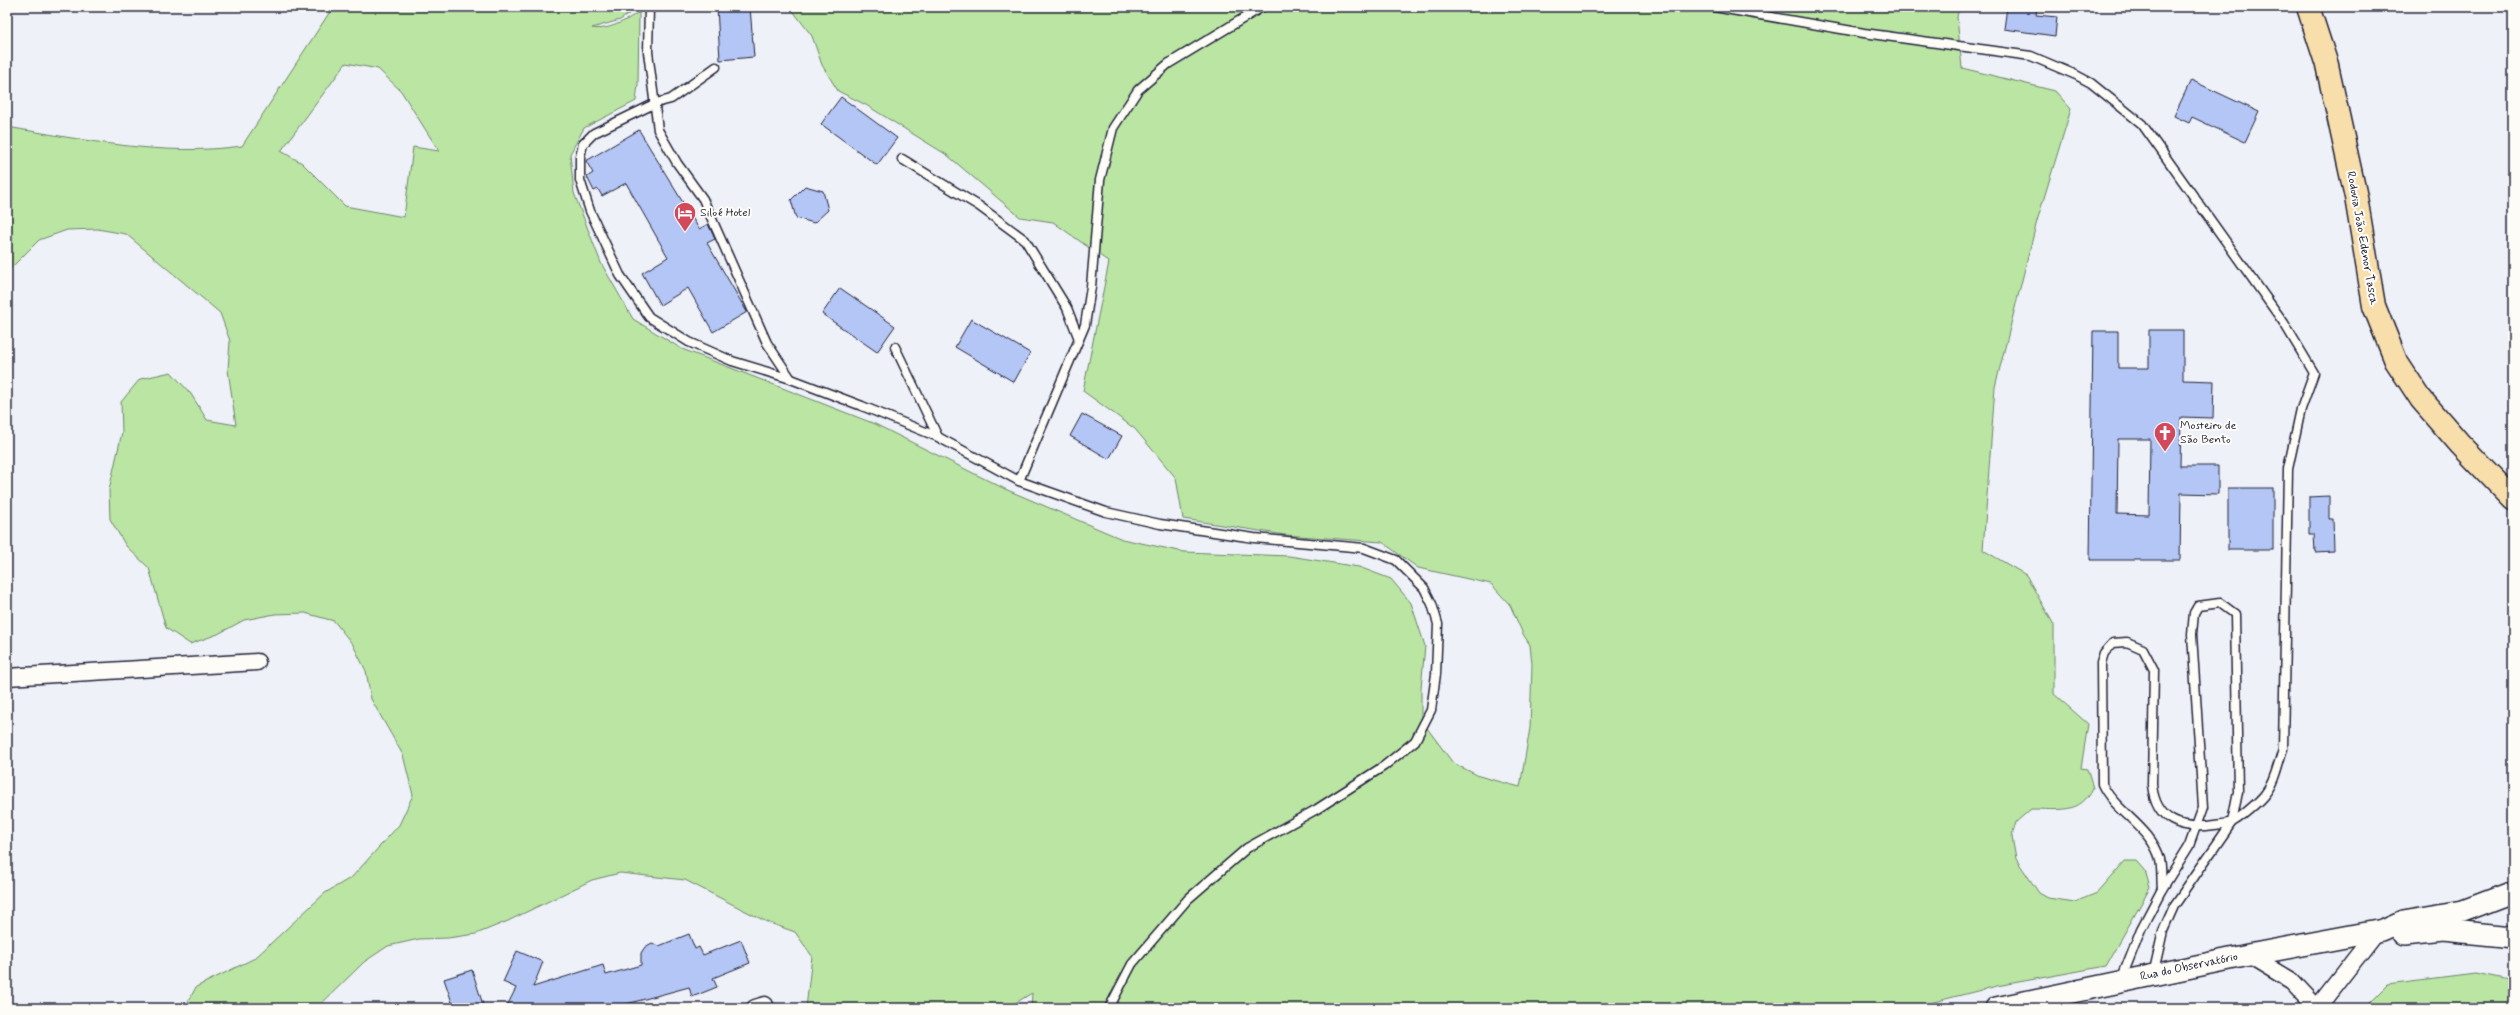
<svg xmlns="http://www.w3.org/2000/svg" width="2520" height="1015" viewBox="0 0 2520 1015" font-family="Mynerve,sans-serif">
<rect width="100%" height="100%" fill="#eef1f7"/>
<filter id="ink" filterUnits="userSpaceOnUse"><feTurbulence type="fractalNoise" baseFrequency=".025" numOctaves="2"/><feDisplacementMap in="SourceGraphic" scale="8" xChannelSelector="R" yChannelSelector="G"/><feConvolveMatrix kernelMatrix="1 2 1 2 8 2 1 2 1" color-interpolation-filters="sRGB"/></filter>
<g filter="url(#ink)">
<g fill="#bae5a2" stroke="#6e846e" fill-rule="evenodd">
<path d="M333 7H639L620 20 592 28C608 31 625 21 639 12L638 84 636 101 584 128 570 154 574 193 601 263 633 319 682 349 875 424 1005 489 1122 539 1184 552 1289 556 1359 567 1391 579 1411 603 1425 646 1421 688V720L1453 763 1479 776 1520 787 1530 728 1532 664 1530 645 1523 634 1510 605 1491 584 1418 568 1382 542 1285 535 1183 519 1176 478 1135 429 1083 391 1109 262 1053 222 1020 217 947 155 866 105 838 91 822 65 812 36 790 7H1959L1957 17 1962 68 2055 91 2071 109 2037 221 1995 387 1983 550 2026 575 2054 625V694L2088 724 2081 768 2087 769 2093 788C2080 815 2058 809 2031 809L2016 822 2012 837 2016 859 2039 893 2048 898 2075 902 2097 893 2125 861H2137L2145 870 2150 888 2106 966 1997 986 1910 1008H1031L1032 993 1007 1008H806L812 956 795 932 767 922 685 880 620 873 592 880 508 921 476 934 448 938 419 939 388 946 364 962 317 1008H185L196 987 255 958 325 893 352 877 399 825 413 795 403 755 371 699 366 671 353 645 334 621 305 613 275 614 244 620 218 634 190 644 166 628 149 568 126 546 110 519 109 490 122 432 121 402 140 379 171 372 191 394 207 420 236 425 228 370 230 341 220 313 126 234 97 229 67 230 39 240 7 272V127C86 140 162 157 242 146ZM346 63 378 69 401 91 439 151 413 147 404 217 345 206 302 163 281 151Z"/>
<path d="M2476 974 2513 982V1008H2365L2388 985Z"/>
</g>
<g fill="#b3c6f5" stroke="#22223b" fill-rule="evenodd">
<path d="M717 7H750L754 57 720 60Z"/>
<path d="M2007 7H2037L2036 15 2057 17 2055 36 2004 29Z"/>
<path d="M2191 80 2259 112 2245 142 2192 117 2189 123 2174 116Z"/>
<path d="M841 97 897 138 877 165 821 124Z"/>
<path d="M639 130 699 229 708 224 715 239 707 243 747 312 713 332 688 288 660 305 642 273 668 257 626 183 602 196 598 189 594 191 587 177 593 173 586 161Z"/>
<path d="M805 186 823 191 828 210 814 223 796 218 791 200Z"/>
<path d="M840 288 895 326 877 352 822 314Z"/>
<path d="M971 319 1030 353 1014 382 955 347Z"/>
<path d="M2149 330H2183V380L2214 381 2213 418 2181 417 2180 466H2218V494L2181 493 2180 560H2090L2093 331H2118V368H2149ZM2118 439H2150L2149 515 2117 514Z"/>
<path d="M1082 414 1122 436 1109 459 1070 436Z"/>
<rect x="2228" y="488" width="45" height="62"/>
<path d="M2329 496V519H2333L2334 551 2315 552 2314 534H2309V497Z"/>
<path d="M689 934 695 949 699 947 703 955 741 940 750 963 713 978 717 987 692 997 689 987 612 1008H506L516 988 503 982 517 951 543 962 533 987 603 965 606 975 641 965V953L645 947 652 943 659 946Z"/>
<path d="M472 970 484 1008H454L444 979Z"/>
</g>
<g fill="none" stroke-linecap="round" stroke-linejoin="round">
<g stroke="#22223b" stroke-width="11">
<g id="service">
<path d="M649 7 648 52 658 130 677 163 703 199 767 343 791 379"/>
<path d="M1714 7 1864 33 2031 56 2076 75 2091 83 2142 124 2284 323 2314 373 2301 409 2288 469 2283 749C2278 763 2275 782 2265 794 2260 801 2239 819 2232 822 2227 824 2219 824 2214 825 2181 830 2156 821 2152 785L2154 670 2143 649 2127 642 2113 643 2104 653 2101 663 2102 784C2115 812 2151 827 2160 859 2162 868 2161 880 2162 889"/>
<path d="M716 67 671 99 656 103 594 133 583 144 580 157V180L590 211 620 275 649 317 689 342 732 361 791 379 862 406 938 437 1019 481 1106 512 1160 524 1254 538 1364 548 1396 560 1424 588 1432 604 1438 624 1436 674 1431 710 1415 741 1384 766 1317 809 1247 848 1188 899 1132 964 1109 1008"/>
<path d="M902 159 979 206 1025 240 1067 308 1079 339"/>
<path d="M895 347 938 437"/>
<path d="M1019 481 1085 325 1091 287 1100 180 1113 128 1138 90 1168 64 1262 7"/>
<path d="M2121 980 2141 929 2162 889 2189 846 2203 807 2192 634 2194 613 2198 606 2220 603 2235 614 2238 792 2232 822 2174 906 2163 931 2153 975"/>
</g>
</g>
<g stroke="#22223b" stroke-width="19">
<g id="minor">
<path d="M7 677 257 662"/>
<path d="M2249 955 2292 981 2317 1008"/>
<path d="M755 1008 765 1005"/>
<path d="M2317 1008 2377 931"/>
</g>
</g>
<g stroke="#22223b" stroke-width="24">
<g id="tertiary">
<path d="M2404 934 2442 930 2513 937"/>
<path d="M1996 1008 2249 955 2383 930 2403 921 2463 911 2513 892"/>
</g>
</g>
<g stroke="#22223b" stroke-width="25">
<path id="primary" d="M2308 7 2327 65 2356 197 2374 306 2396 361 2421 399 2460 444 2513 499"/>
</g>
<use href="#service" stroke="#fdfcf7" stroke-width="8"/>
<use href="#minor" stroke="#fdfcf7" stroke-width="16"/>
<use href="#tertiary" stroke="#fdfcf7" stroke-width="21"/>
<use href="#primary" stroke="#f8deab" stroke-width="22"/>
</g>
</g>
<defs>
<g id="hotel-pin" transform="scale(1.15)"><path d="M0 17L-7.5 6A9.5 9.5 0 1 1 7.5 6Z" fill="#d1495b" stroke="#fdfcf7"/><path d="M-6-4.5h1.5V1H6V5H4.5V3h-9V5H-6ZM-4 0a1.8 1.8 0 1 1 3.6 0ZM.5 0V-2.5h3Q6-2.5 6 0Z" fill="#fff"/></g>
<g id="church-pin" transform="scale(1.15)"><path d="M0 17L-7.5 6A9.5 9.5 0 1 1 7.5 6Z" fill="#d1495b" stroke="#fdfcf7"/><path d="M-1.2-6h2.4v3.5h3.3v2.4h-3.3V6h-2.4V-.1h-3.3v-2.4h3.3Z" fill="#fff"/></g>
</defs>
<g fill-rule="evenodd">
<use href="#hotel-pin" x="685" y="213"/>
<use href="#church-pin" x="2165" y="433"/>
</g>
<g text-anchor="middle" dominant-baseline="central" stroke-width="4" stroke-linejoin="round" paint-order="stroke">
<g font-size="12" fill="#22223b" stroke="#fdfcf7" text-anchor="start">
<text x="700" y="213">Siloé Hotel</text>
<text x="2180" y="426">Mosteiro de<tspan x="2180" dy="14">São Bento</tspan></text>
</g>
<g font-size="12" fill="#22223b" stroke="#fdfcf7">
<text transform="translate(2362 238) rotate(80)">Rodovia João Edenor Tasca</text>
<text transform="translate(2189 967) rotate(-12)">Rua do Observatório</text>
</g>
</g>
<rect width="2520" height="1015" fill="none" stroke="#fdfcf7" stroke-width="24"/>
<rect x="12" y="12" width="2496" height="991" fill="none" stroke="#22223b" stroke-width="1.5" filter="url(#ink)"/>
</svg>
